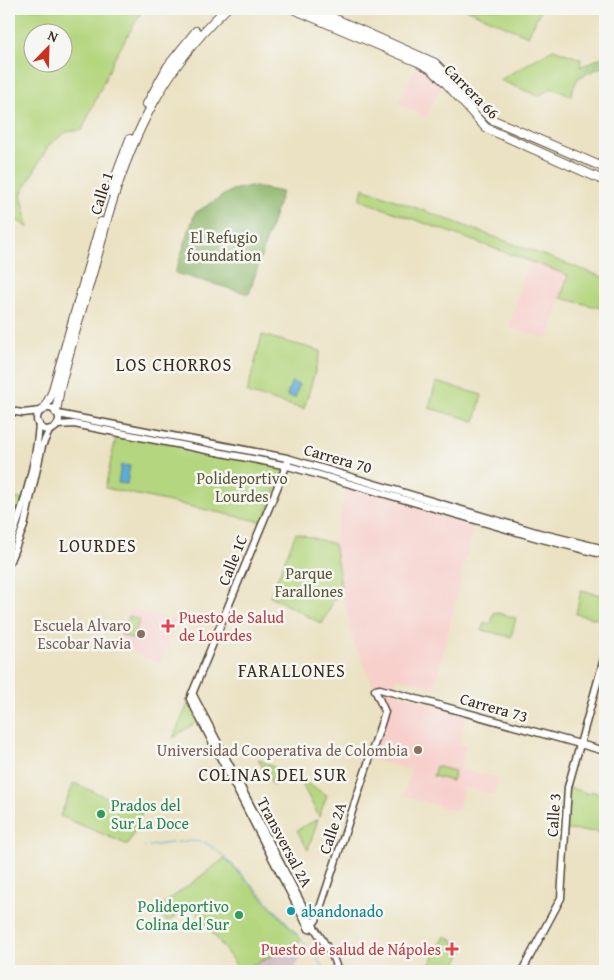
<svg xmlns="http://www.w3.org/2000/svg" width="614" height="980" viewBox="0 0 614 980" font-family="'Gentium Book Plus',serif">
<rect width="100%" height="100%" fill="#f6f6f2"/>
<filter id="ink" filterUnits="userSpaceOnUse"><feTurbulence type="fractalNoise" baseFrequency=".02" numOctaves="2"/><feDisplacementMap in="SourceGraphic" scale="10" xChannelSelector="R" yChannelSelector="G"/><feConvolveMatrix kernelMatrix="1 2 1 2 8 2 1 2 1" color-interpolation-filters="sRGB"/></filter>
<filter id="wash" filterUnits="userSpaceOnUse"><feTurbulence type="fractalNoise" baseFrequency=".0096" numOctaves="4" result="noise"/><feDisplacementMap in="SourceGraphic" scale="20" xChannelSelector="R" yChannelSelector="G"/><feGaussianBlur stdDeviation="1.12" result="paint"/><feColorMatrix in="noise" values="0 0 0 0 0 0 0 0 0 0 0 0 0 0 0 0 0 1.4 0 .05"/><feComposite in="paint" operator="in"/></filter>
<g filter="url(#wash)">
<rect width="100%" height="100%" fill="#ebe2c3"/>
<g fill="#f7d0cc">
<path d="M418 62 444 81 426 117 398 104Z"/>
<path d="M528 261 568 275 548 339 509 327Z"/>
<path d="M348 483 475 519 435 687 397 678 393 692 467 714 459 743 466 745 460 768 499 779 494 795 464 787 458 811 404 796 411 770 370 759 385 712 352 638 334 544Z"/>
<path d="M130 609 178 621 159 663 113 643Z"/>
</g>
<path fill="#d2bec3" d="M298 943 300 960 293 971H251L249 967Z"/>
<g fill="#b4d67e" stroke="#78804e" fill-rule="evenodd">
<path d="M9 9H143L114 59 82 130 66 132 49 145 21 194 29 228 9 215ZM32 32H62V62H32Z"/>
<path d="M466 9H541L528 36Z"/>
<path d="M553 49 581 59 580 67 605 56V65L578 78 570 96 552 88 538 96 500 80Z"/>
<path d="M363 188 605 278V309L561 298 568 275 360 200Z"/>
<path d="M262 335 321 351 304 409 247 393Z"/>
<path d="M436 382 482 395 475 421 429 408Z"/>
<path d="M117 433 286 466 263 522 105 488Z"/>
<path d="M9 496 23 500 20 516 9 513Z"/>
<path d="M296 533 334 544 341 586 322 624 270 596Z"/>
<path d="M581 590 605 596V621L576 614Z"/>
<path d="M494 612 516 618 511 637 482 630 484 622 491 624Z"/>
<path d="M129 616 140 620 132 639 121 634Z"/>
<path d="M190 699 200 720 173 738Z"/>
<path d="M258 759 289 775 273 785Z"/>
<path d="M436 766 455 771 452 781 433 776Z"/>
<path d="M300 780 327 795 319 817Z"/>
<path d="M74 783 142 813 128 845 60 816Z"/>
<path d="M568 787 589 794 590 791 605 795V822L602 832 565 830Z"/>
<path d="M318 819 308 850 297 830Z"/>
<path d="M225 858 301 939 298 943 249 967 239 969 192 905 167 922 157 909Z"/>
<path d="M445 936 465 947 452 971H426Z"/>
</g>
<path fill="#8fb76d" stroke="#657046" d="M250 186 282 192 249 294 175 273 195 213 232 190Z"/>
<g fill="#5dacd7" stroke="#4c6b7a">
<path d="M291 382 299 385 295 398 287 396Z"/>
<path d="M121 465 130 466 127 484 118 483Z"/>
</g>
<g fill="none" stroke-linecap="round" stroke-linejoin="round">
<g stroke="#5dacd7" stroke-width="1">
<path d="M585 70 605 60"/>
<path d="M144 847C160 845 191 838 205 843 224 849 313 950 326 971"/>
</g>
</g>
</g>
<g filter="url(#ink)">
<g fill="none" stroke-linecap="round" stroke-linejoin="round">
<g stroke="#554637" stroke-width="9">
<g id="minor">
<circle cx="48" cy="419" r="11"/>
<path d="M9 411 23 413 41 411"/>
<path d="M58 414 287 458 539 533 605 549"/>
<path d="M57 425 74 424 288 466 538 538 605 555"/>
<path d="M289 459 190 699 309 929 316 920 385 712 375 690 380 689 605 751"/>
<path d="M9 545C22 513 37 460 39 424"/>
<path d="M9 563 24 526 42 446 50 429"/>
<path d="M192 693 312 924 332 955 338 971"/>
<path d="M522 971 561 898 568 787 605 655"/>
</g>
</g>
<g stroke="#554637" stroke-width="10">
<g id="major">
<path d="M293 9 418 62 431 69 444 81 486 128 605 181"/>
<path d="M313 9 435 63 491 119 605 168"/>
<path d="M147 104 168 66 196 31"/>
<path d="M110 192 130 139"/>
<path d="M44 409 52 393 101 222"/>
<path d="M56 412 60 388C71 344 85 300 97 257 102 241 105 224 110 209 134 130 166 66 226 9"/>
</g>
</g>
<use href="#minor" stroke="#fff" stroke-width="6"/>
<use href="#major" stroke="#fff" stroke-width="8"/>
</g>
</g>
<g fill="#e0444e" stroke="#f6f6f2" stroke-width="2">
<path d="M165.5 618.5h5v5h5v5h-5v5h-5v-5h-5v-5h5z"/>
<path d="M449.5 941.5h5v5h5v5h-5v5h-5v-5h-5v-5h5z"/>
</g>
<g fill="#8d6e63" stroke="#f6f6f2" stroke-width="2">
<circle cx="141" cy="634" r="5"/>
<circle cx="418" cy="750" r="5"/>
</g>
<g fill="#2e9e5b" stroke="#f6f6f2" stroke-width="2">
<circle cx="101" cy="814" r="5"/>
<circle cx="239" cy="915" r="5"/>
</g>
<circle fill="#0f9aa8" stroke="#f6f6f2" stroke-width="2" cx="291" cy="911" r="5"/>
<g text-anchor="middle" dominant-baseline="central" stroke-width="5" stroke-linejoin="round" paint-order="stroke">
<g font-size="16" fill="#3b2a1e" stroke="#f6f6f2">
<text transform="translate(472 91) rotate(45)">Carrera 66</text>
<text transform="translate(101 193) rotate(-72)">Calle 1</text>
<text transform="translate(338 458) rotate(16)">Carrera 70</text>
<text transform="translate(232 560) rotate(-68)">Calle 1C</text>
<text transform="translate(494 707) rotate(16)">Carrera 73</text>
<text transform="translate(553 815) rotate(-86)">Calle 3</text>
<text transform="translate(332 828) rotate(-71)">Calle 2A</text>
<text transform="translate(285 842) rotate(62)">Transversal 2A</text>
</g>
<g font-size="16" fill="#595536" stroke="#f6f6f2">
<text x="224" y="237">El Refugio<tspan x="224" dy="18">foundation</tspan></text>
<text x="242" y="478">Polideportivo<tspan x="242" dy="18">Lourdes</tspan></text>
<text x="309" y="573">Parque<tspan x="309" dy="18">Farallones</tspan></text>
</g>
<g font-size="16" fill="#be3a42" stroke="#f6f6f2" text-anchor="start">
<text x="179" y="617">Puesto de Salud<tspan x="179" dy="18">de Lourdes</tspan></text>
<text x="441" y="949" text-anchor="end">Puesto de salud de Nápoles</text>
</g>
<g font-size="16" fill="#785e54" stroke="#f6f6f2" text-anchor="end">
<text x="131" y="625">Escuela Alvaro<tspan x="131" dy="18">Escobar Navia</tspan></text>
<text x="408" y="750">Universidad Cooperativa de Colombia</text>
</g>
<g font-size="16" fill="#27864d" stroke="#f6f6f2" text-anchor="start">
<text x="111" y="805">Prados del<tspan x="111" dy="18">Sur La Doce</tspan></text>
<text x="229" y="906" text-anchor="end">Polideportivo<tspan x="229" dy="18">Colina del Sur</tspan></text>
</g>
<g font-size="16" fill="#0d838f" stroke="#f6f6f2" text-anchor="start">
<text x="301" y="911">abandonado</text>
</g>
<g font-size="18" letter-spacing="1" fill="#3b2a1e" stroke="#f6f6f2">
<text x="174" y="364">LOS CHORROS</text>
<text x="98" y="545">LOURDES</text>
<text x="292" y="670">FARALLONES</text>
<text x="273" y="774">COLINAS DEL SUR</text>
</g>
</g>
<rect width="614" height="980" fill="none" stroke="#f6f6f2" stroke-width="30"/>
<g transform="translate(48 48) rotate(23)"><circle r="24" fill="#f6f6f2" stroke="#aba49d"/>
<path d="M0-4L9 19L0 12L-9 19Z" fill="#c8321e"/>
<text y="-8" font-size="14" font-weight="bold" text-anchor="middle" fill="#3b2a1e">N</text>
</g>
</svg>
